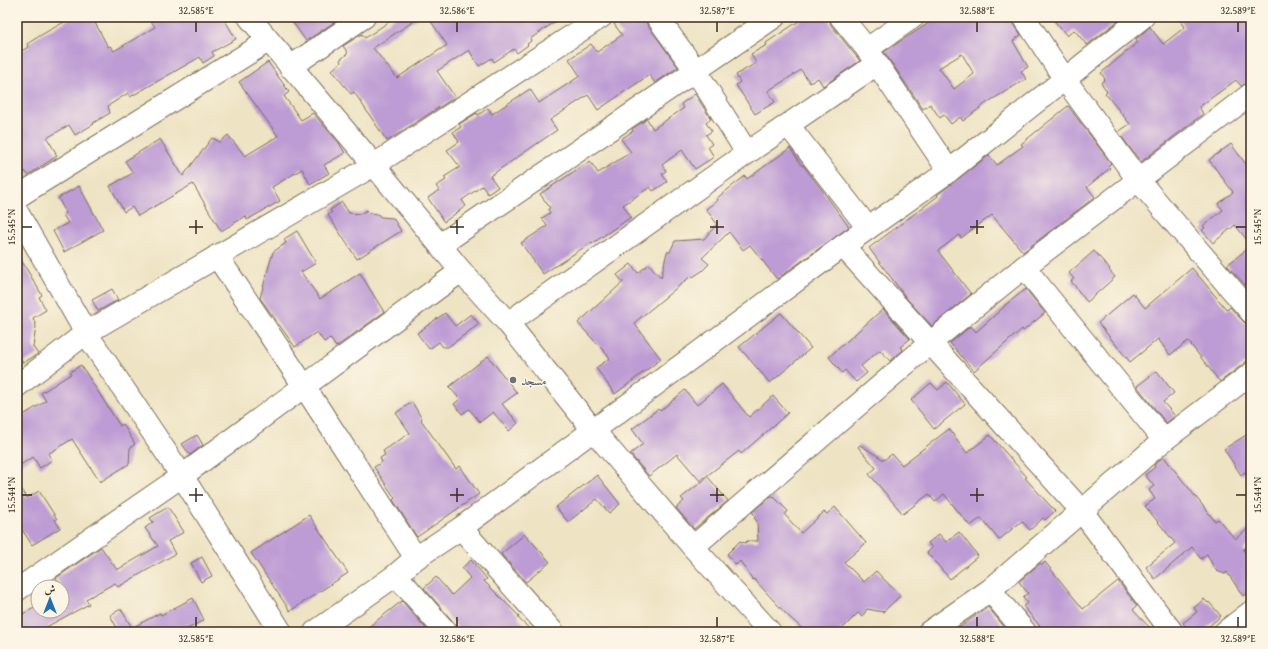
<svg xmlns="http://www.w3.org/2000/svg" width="1268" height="649" viewBox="0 0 1268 649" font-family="'Gentium Book Plus',Amiri,serif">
<rect width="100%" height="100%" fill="#fcf5e5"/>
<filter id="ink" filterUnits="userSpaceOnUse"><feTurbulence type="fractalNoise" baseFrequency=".025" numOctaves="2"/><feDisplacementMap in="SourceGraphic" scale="8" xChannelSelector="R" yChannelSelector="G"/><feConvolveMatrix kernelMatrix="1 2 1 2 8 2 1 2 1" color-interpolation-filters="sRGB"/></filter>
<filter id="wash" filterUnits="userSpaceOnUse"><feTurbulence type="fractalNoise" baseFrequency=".012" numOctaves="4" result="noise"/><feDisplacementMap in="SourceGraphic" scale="16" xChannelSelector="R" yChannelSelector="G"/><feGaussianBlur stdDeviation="0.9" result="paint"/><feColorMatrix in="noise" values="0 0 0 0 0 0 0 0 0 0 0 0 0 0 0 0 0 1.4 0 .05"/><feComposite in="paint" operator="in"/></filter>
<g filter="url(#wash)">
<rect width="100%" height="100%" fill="#eee3c3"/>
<g id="blocks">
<g fill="#bd9bd4" fill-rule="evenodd">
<path d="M73 17H92L108 47 110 46 114 51 155 27 148 17H223L236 39 212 52 214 56 203 63 200 57 130 97 128 93 108 106 110 113 93 123 94 124 75 135 69 125 47 138 56 153H55L57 156 28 175 25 171 22 173 17 166V72L19 52 29 47 27 44 41 35Z"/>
<path d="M289 17H342L306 41Z"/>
<path d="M396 17H420L373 48 397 78 447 45 428 17H562L530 39 531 41 527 44 528 45 517 53 514 49 494 62 492 58 479 66 469 50 437 71 455 97 387 141 354 92 351 94 332 70 341 62 340 60 348 53 343 46 362 34 365 38Z"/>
<path d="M613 17H645L647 24 678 67 655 83 649 75 598 110 588 95 550 120 557 130 490 176 498 187 488 194 482 186 462 200 466 206 444 222 428 198 439 190 436 186 446 180 444 177 460 167 447 150 459 142 453 132 461 127 459 124 477 113 478 115 488 108 492 114 530 89 539 103 580 76 569 59 591 44 597 52 622 35 614 24 617 22Z"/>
<path d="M805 17H829L831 25 860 61 823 86 818 78 810 83 801 70 768 91 775 102 755 114 736 85 740 82 736 75 756 63 751 54 767 45 766 43Z"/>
<path d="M938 17H1012L1014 24 1021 35 1013 41 1028 67 1021 71 1026 79 988 102 963 121 960 117 951 124 944 115 940 118 930 104 923 109 884 52ZM962 54 974 74 954 89 939 68Z"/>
<path d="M1051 17H1123L1087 45 1074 30 1067 36Z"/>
<path d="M1178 17H1243L1251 27V82L1241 86 1236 80 1199 107 1203 114 1141 162 1118 132 1130 124 1105 93 1107 91 1101 83 1105 79 1101 73 1138 42 1136 39 1150 27 1163 44 1185 27Z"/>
<path d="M268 62 289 92 284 96 301 120 313 113 339 143 345 153 324 165 329 173 310 184 302 169 272 187 280 201 247 220 246 216 221 231 193 184 138 216 132 207 124 212 110 186 133 173 125 161 160 139 183 176 212 138 220 142 228 135 245 156 278 136 239 82Z"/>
<path d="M695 94 711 119 706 123 712 131 706 135 712 144 708 147 714 157 695 169 682 150 662 165 666 171 662 174 667 182 653 191 650 187 623 205 631 217 593 243 592 242 543 274 521 243 547 226 542 218 550 213 548 209 550 208 540 194 590 161 598 173 631 152 621 139 633 131 632 129 647 119 653 129 684 108 681 104Z"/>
<path d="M1068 106 1111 163 1108 166 1110 168 1087 187 1095 197 1023 252 992 215 961 238 959 235 938 251 971 294 932 326 907 299 869 248 938 196 937 195 989 155 997 165 1023 146 1021 144Z"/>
<path d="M1231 144 1251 171V245L1235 225 1213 243 1202 230 1205 228 1203 226 1223 210 1218 204 1233 192 1209 160Z"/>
<path d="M790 148 802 166 803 165 825 194 849 227 777 279 750 245 743 250 729 232 702 258 709 264 702 271 693 277 691 276 634 323 661 359 615 394 596 368 610 358 578 323 623 282 617 275 631 264 638 273 649 264 661 278 667 252H670L675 241 704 239 717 224 706 209 718 200 717 198 745 176 747 179Z"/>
<path d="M79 186 103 230 64 252 53 231 68 223 63 215 66 213 58 198Z"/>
<path d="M342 202 349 213 360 214 367 210 370 213 377 214 381 217 393 218 401 231 357 259 328 215 332 212 330 210Z"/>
<path d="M297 231 316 263 301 272 320 299 360 273 384 312 336 347 330 338 324 342 317 332 295 347 260 298 273 252 286 243 284 239Z"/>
<path d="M1251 246V280L1245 285 1227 265Z"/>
<path d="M1094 251 1110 269 1109 270 1115 277 1087 302 1071 281 1074 279 1069 273Z"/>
<path d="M17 253 42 295 39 297 46 310 33 318 36 326 33 347 38 354 23 363 17 353Z"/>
<path d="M1192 268 1227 310 1230 307 1242 320 1246 324H1251V358L1220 382 1188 341 1170 355 1158 339 1130 362 1098 323 1133 293 1145 308Z"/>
<path d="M112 289 118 300 98 311 92 300Z"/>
<path d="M1026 289 1045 313 1023 331 1022 329 974 371 950 343 971 326 976 332 1004 307V306Z"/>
<path d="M883 309 910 339 900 347 903 350 890 361 880 350 861 366 867 373 856 382 845 370 842 373 829 357Z"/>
<path d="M445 313 455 326 471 314 479 324 448 347H443L439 342 429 349 417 333Z"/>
<path d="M781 313 811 348 770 383 739 347Z"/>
<path d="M488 356 517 393 502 404 518 423 509 431 493 412 480 422 469 409 462 414 454 404 460 399 449 387Z"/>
<path d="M81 365 120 426 123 424 135 444 130 448 129 464 100 482 72 439 48 454 52 460 40 468 33 457 17 467V419L46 401 41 393 71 374 70 372Z"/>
<path d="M1157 371 1174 393 1163 402 1175 416 1166 423 1137 386Z"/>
<path d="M947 382 965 404 934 429 911 400 931 383 938 390Z"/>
<path d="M722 384 749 417 773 396 788 413 741 454 739 451 700 481 677 454 649 476 630 454 643 444 632 429 658 409 660 411 685 390 697 405Z"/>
<path d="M412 402 422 419 421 420 456 469 460 466 479 494 417 537 393 500 395 498 374 467 382 462 380 458 385 455 383 451 410 433 396 413Z"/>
<path d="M949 429 967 453 990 435 1027 477 1025 478 1055 511 1045 520 1043 518 1030 530 1022 521 999 540 981 518 970 526 944 494 935 502 929 494 903 514 869 474 876 468 858 447 860 445 884 460 892 454 902 465Z"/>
<path d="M1251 432V468L1241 475 1224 449Z"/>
<path d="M197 435 203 445 190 455 182 444Z"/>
<path d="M1164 457 1215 521 1218 519 1235 539 1251 527V543L1243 550 1251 559V591L1243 596 1227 572 1225 574 1217 571 1214 568 1207 554 1201 559 1192 547 1155 579 1146 567 1175 543 1145 506 1155 499 1149 490 1154 486 1145 475 1155 467 1154 465Z"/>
<path d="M597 475 620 504 609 513 597 499 568 522 556 507Z"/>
<path d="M708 477 728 501 694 529 676 508 684 501 681 498Z"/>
<path d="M17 483 27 498 39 491 57 519 55 520 60 528 32 545 17 522Z"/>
<path d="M771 496H773L788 511 785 515 801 533 824 512 827 514 835 507 866 543 844 562 864 582 876 571 900 596 883 612 867 609 862 617 858 613 839 632H806L786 614 754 579 753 580 740 561 736 565 727 554 740 541 745 543 747 541H758L757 521 754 518 756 516 752 512Z"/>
<path d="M168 507 184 532 168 541 175 554 118 587 115 583 86 599 89 604 48 626 52 632H17V617L38 606V611H62V593L65 591 56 578 101 547 117 570 158 546 145 528 153 522 150 518Z"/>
<path d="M309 515 348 573 290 611 251 553Z"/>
<path d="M959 532 978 556 950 579 927 553 932 548 928 543 939 534 946 542Z"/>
<path d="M525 534 550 562 526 582 501 554Z"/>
<path d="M202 557 212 576 201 582 191 563Z"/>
<path d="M471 560 487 579 484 581 519 616 518 618 533 632H458L455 624 424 588 436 577 452 595 470 578 462 568Z"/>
<path d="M1045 562 1083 609 1118 581 1137 606 1133 610 1154 632H1045L1023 606 1028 603 1023 597 1028 593 1019 582 1040 563 1042 565Z"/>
<path d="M193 598 204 620 182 632H124L160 613 161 615Z"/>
<path d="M1204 599 1208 603 1209 602 1221 616 1202 632H1190L1183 623 1197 612 1194 608Z"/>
<path d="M402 601 429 632H362Z"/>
<path d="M988 607 1006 629 1003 632H953Z"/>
<path d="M121 609 132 628 124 632H119L110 615Z"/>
</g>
</g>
</g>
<g filter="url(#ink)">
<use href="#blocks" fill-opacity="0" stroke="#7a6b58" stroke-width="1"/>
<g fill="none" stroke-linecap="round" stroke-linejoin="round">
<g stroke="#7a6b58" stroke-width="24">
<g id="minor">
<path d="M249 17 374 165 461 271 508 323 593 430 693 547 770 632"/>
<path d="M657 17 696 71 747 153"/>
<path d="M841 17 867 49"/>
<path d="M913 17 867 49 949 171"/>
<path d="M1024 17 1064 78 1138 180 1251 312"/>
<path d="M290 67 364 17"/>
<path d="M788 125 868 228"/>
<path d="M17 197 268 41"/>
<path d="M17 212 86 333 182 476 281 632"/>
<path d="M440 245 774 17"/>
<path d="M843 246 1081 510 1172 632"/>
<path d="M217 256 304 386 416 558"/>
<path d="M1024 267 1164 440"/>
<path d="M508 323 747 153 877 64"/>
<path d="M17 386 86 333 374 165 601 17"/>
<path d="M461 528 553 632"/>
<path d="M693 547 930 343 1024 267 1251 94"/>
<path d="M396 575 446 632"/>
<path d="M17 590 182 476 461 271"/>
<path d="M990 590 1025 632"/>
<path d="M315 632 396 575 416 558 461 528 843 246 949 171 1143 17"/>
<path d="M929 632 990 590 1164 440 1251 374"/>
<path d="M1225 632 1251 612"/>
</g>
</g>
<use href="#minor" stroke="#fff" stroke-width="22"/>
</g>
</g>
<path fill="none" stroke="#3b2a1e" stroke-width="1.5" d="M196 22V32M457 22V32M717 22V32M977 22V32M1238 22V32M196 220V234M457 220V234M717 220V234M977 220V234M22 227H32M189 227H203M450 227H464M710 227H724M970 227H984M1236 227H1246M196 488V502M457 488V502M717 488V502M977 488V502M22 495H32M189 495H203M450 495H464M710 495H724M970 495H984M1236 495H1246M196 617V627M457 617V627M717 617V627M977 617V627M1238 617V627"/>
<circle fill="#6b7280" stroke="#fcf5e5" stroke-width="1.5" cx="513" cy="380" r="4"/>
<g text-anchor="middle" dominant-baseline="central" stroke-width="3" stroke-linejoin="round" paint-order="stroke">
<g font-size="13" fill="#5b616d" stroke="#fcf5e5" text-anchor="start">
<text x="521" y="380">مسجد</text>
</g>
</g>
<rect width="1268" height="649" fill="none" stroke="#fcf5e5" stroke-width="44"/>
<g transform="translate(50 599)"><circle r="19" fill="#fcf5e5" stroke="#afa495"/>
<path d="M0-3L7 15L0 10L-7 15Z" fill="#1f6fb2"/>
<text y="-6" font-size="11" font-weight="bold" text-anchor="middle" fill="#3b2a1e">ش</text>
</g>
<rect x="22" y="22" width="1224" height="605" fill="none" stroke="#3b2a1e" stroke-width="1.5"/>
<g font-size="10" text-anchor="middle" fill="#3b2a1e">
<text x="196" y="14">32.585°E</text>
<text x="457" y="14">32.586°E</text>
<text x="717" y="14">32.587°E</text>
<text x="977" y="14">32.588°E</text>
<text x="1238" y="14">32.589°E</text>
<text transform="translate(11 227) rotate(-90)" y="4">15.545°N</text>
<text transform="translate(1257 227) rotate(-90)" y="4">15.545°N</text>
<text transform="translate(11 495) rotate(-90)" y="4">15.544°N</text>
<text transform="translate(1257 495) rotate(-90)" y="4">15.544°N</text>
<text x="196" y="642">32.585°E</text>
<text x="457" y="642">32.586°E</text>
<text x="717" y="642">32.587°E</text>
<text x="977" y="642">32.588°E</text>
<text x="1238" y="642">32.589°E</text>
</g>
</svg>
